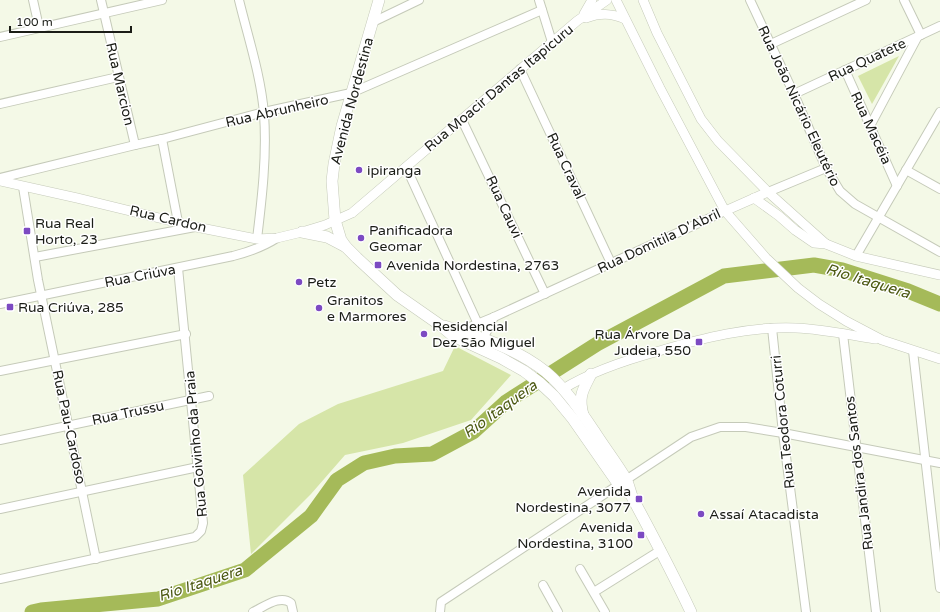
<svg xmlns="http://www.w3.org/2000/svg" width="940" height="612" viewBox="0 0 940 612" font-family="'Varela Round',sans-serif">
<rect width="100%" height="100%" fill="#f4f9e7"/>
<g fill="#d6e5a8">
<path d="M899 56 872 104 858 76Z"/>
<path d="M455 346 511 375 471 420 403 443 345 455 311 494 251 554 243 475 299 424 338 404 443 371Z"/>
</g>
<g fill="none" stroke-linecap="round" stroke-linejoin="round">
<path stroke="#a5ba59" stroke-width="15" d="M32 612 41 610 158 599 245 570 311 516 337 480 364 463 395 456 432 454 473 432 506 402 597 344 724 276 814 265 842 270 908 291 940 304"/>
<g stroke="#c5cab9" stroke-width="10">
<g id="minor">
<path d="M33 0 39 27"/>
<path d="M101 0 135 145"/>
<path d="M239 0C248 37 261 76 264 114 267 155 262 198 257 239"/>
<path d="M539 0 552 42"/>
<path d="M750 0 794 94 826 168 840 191 855 204 940 252"/>
<path d="M904 0 921 35"/>
<path d="M373 22 419 0"/>
<path d="M0 37 162 0"/>
<path d="M771 44 866 0"/>
<path d="M520 69 611 263"/>
<path d="M845 70 897 186"/>
<path d="M794 94 940 26"/>
<path d="M0 104 118 77"/>
<path d="M462 120 545 294"/>
<path d="M870 126 918 36"/>
<path d="M162 139 178 222"/>
<path d="M406 167 478 324"/>
<path d="M906 170 940 189"/>
<path d="M0 178 135 145 162 139 264 112 351 93 542 10"/>
<path d="M23 187 38 280 96 559"/>
<path d="M768 192 826 168"/>
<path d="M856 256 940 112"/>
<path d="M35 257 195 227"/>
<path d="M0 304 233 256C249 252 263 247 277 238"/>
<path d="M772 328 783 433 806 612"/>
<path d="M460 331 494 317 725 211"/>
<path d="M843 334 876 612"/>
<path d="M481 343 494 317"/>
<path d="M913 351 940 588"/>
<path d="M0 371 186 334"/>
<path d="M0 440 209 396"/>
<path d="M0 509 198 467"/>
<path d="M580 569 605 612"/>
<path d="M0 579 195 537 201 531 203 523 178 268"/>
<path d="M543 585 558 612"/>
<path d="M594 592 661 550"/>
<path d="M253 612C264 607 280 594 291 603L293 612"/>
<path d="M440 612 441 602 691 437 720 427H746L783 433 940 463"/>
</g>
</g>
<g stroke="#c5cab9" stroke-width="10">
<g id="tertiary">
<path d="M616 0 660 88 725 211 766 258 798 288 819 304 846 321 882 340 940 359"/>
<path d="M643 0 657 33 701 119 718 141 768 192 826 244"/>
<path d="M584 14 592 0"/>
<path d="M586 18C600 13 611 13 625 19"/>
<path d="M0 181 77 198 196 227 257 239 277 238 302 232 325 225 352 213 577 21 607 0"/>
<path d="M754 198 779 216 795 230 814 243 826 244 856 256 940 275"/>
<path d="M725 211 768 192"/>
<path d="M563 389C592 371 626 360 659 351 703 338 750 326 796 328 823 329 849 335 875 339"/>
</g>
</g>
<g stroke="#c5cab9" stroke-width="12">
<g id="secondary">
<path d="M379 0 342 126 334 164 332 181 335 220 341 240 346 247 357 258 397 295 440 325 453 336 501 358 524 371 540 383 554 396 573 419 619 485 631 495"/>
<path d="M302 232 327 237 346 247"/>
<path d="M444 326C480 337 516 348 546 372 565 388 580 410 594 431 604 447 616 462 626 479 629 485 630 492 633 499 653 536 673 574 691 612"/>
<path d="M583 415C578 396 583 390 591 374"/>
</g>
</g>
<use href="#minor" stroke="#fff" stroke-width="8"/>
<use href="#tertiary" stroke="#fff" stroke-width="9"/>
<use href="#secondary" stroke="#fff" stroke-width="11"/>
</g>
<g fill="#7c4ac2" stroke="#fff" stroke-width="1.5">
<circle cx="359" cy="170" r="4"/>
<rect x="23" y="227" width="8" height="8" rx="2"/>
<circle cx="361" cy="238" r="4"/>
<rect x="374" y="261" width="8" height="8" rx="2"/>
<circle cx="299" cy="282" r="4"/>
<rect x="6" y="303" width="8" height="8" rx="2"/>
<circle cx="319" cy="308" r="4"/>
<circle cx="424" cy="334" r="4"/>
<rect x="695" y="338" width="8" height="8" rx="2"/>
<rect x="635" y="495" width="8" height="8" rx="2"/>
<circle cx="701" cy="514" r="4"/>
<rect x="637" y="531" width="8" height="8" rx="2"/>
</g>
<g text-anchor="middle" dominant-baseline="central" stroke-width="3" stroke-linejoin="round" paint-order="stroke">
<g font-size="14" fill="#1b1d17" stroke="#fff">
<text transform="translate(867 60) rotate(-25)">Rua Quatete</text>
<text transform="translate(120 84) rotate(77)">Rua Marcion</text>
<text transform="translate(499 88) rotate(-40)">Rua Moacir Dantas Itapicuru</text>
<text transform="translate(352 101) rotate(-75)">Avenida Nordestina</text>
<text transform="translate(799 106) rotate(65)">Rua João Nicário Eleutério</text>
<text transform="translate(277 111) rotate(-13)">Rua Abrunheiro</text>
<text transform="translate(871 128) rotate(65)">Rua Macéia</text>
<text transform="translate(566 166) rotate(65)">Rua Craval</text>
<text transform="translate(504 207) rotate(65)">Rua Cauvi</text>
<text transform="translate(168 219) rotate(13)">Rua Cardon</text>
<text transform="translate(659 241) rotate(-25)">Rua Domitila D'Abril</text>
<text transform="translate(140 276) rotate(-11)">Rua Criúva</text>
<text transform="translate(128 413) rotate(-12)">Rua Trussu</text>
<text transform="translate(783 422) rotate(-96)">Rua Teodora Coturri</text>
<text transform="translate(69 427) rotate(78)">Rua Pau-Cardoso</text>
<text transform="translate(196 444) rotate(-95)">Rua Goivinho da Praia</text>
<text transform="translate(859 473) rotate(-97)">Rua Jandira dos Santos</text>
</g>
<g font-size="14" fill="#1b1d17" stroke="#fff" text-anchor="start">
<text x="367" y="170">ipiranga</text>
<text x="35" y="223">Rua Real<tspan x="35" dy="16">Horto, 23</tspan></text>
<text x="369" y="230">Panificadora<tspan x="369" dy="16">Geomar</tspan></text>
<text x="386" y="265">Avenida Nordestina, 2763</text>
<text x="307" y="282">Petz</text>
<text x="327" y="300">Granitos<tspan x="327" dy="16">e Marmores</tspan></text>
<text x="18" y="307">Rua Criúva, 285</text>
<text x="432" y="326">Residencial<tspan x="432" dy="16">Dez São Miguel</tspan></text>
<text x="691" y="334" text-anchor="end">Rua Árvore Da<tspan x="691" dy="16">Judeia, 550</tspan></text>
<text x="631" y="491" text-anchor="end">Avenida<tspan x="631" dy="16">Nordestina, 3077</tspan></text>
<text x="709" y="514">Assaí Atacadista</text>
<text x="633" y="527" text-anchor="end">Avenida<tspan x="633" dy="16">Nordestina, 3100</tspan></text>
</g>
<g font-size="15" font-style="italic" fill="#4c5913" stroke="#fff">
<text transform="translate(868 281) rotate(17)">Rio Itaquera</text>
<text transform="translate(500 409) rotate(-36)">Rio Itaquera</text>
<text transform="translate(200 583) rotate(-18)">Rio Itaquera</text>
</g>
</g>
<path d="M10 26v6h121v-6" fill="none" stroke="#1b1d17" stroke-width="2"/>
<text x="16" y="26" font-size="12" fill="#1b1d17" stroke="#ffffff" stroke-width="3" paint-order="stroke">100 m</text>
</svg>
